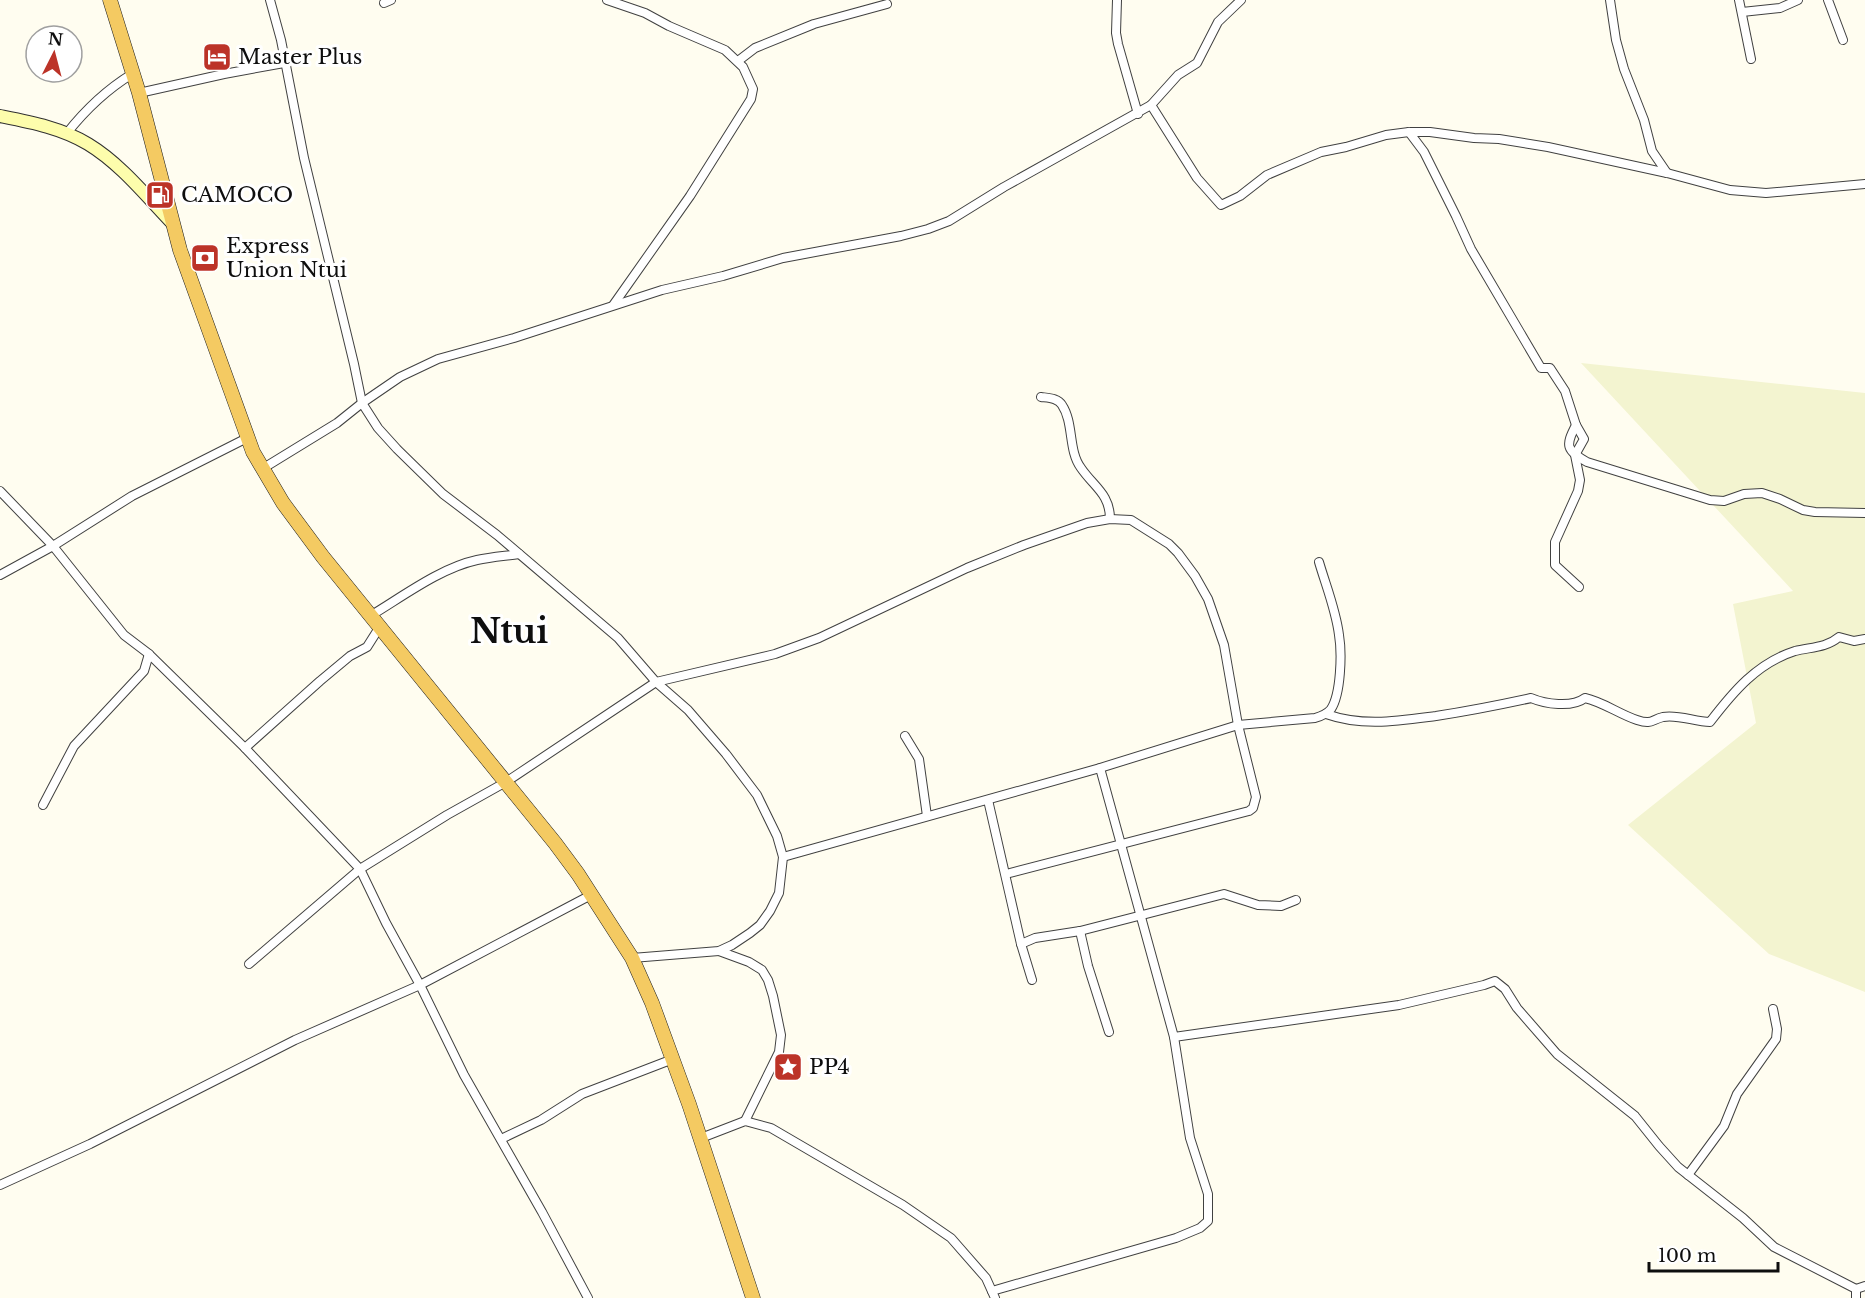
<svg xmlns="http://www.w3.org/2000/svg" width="1865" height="1298" viewBox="0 0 1865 1298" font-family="'Libre Baskerville',serif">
<rect width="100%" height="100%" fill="#fffdf0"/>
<path fill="#f3f4d0" d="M1581 363 1865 393V992L1769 954 1628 825 1756 723 1733 604 1793 591Z"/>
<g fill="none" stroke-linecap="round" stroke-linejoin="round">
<g stroke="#414141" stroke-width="10">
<g id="minor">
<path d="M270 0 281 40 304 158 354 364 362 403 378 428 397 449 443 494 497 535 618 638 656 682 688 710 726 754 757 795 777 836 783 857 779 893 770 911 760 925 750 933 732 945 719 951 632 958"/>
<path d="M607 0 645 13 669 26 725 50 743 67 753 89 751 99 690 196 614 304"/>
<path d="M1117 0 1116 33 1118 44 1138 114"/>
<path d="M1610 0 1616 40 1624 69 1644 120 1652 151 1667 173"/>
<path d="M1739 0 1751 59"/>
<path d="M1828 0 1843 40"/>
<path d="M384 3 391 0"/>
<path d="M1742 12 1780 8 1798 0"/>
<path d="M738 61 755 48 814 24 887 4"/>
<path d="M139 93 224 74 284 63"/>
<path d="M1151 105 1197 178 1221 205 1240 196 1267 175 1321 152 1346 147 1386 135 1409 132H1430L1474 138 1499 139 1548 147 1667 173 1730 190 1766 193 1865 184"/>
<path d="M1409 132 1424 152 1456 216 1471 249 1541 368H1550L1565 391 1576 425 1584 439 1575 455 1580 480 1578 491 1555 542V565L1579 587"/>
<path d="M67 133C86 109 106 90 132 74"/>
<path d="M1041 397C1049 398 1058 398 1062 405 1074 423 1068 451 1081 468 1094 487 1110 494 1110 519"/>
<path d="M1576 425C1565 446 1566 450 1587 462L1710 500 1724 501 1744 494 1762 493 1780 499 1803 510 1815 512 1865 513"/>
<path d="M262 469 337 423 362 403 400 377 438 359 514 338 662 290 723 276 783 258 901 236 928 229 949 221 1004 187 1151 105 1178 75 1197 63 1218 22 1241 0"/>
<path d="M0 491 53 546 124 635 149 654 245 748 360 869 386 923 420 985 464 1075 542 1212 588 1298"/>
<path d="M0 575 53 546 132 496 247 438"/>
<path d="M370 616C402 597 440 568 477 560 491 557 505 556 519 554"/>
<path d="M1326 714C1363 727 1398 721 1436 716 1468 711 1499 705 1531 698 1545 704 1572 708 1585 698 1603 702 1619 714 1637 720 1652 725 1651 720 1663 717 1678 714 1695 722 1710 722 1733 692 1757 663 1795 651 1811 647 1826 648 1839 637L1854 641 1865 639"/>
<path d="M905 736 919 759 927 816"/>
<path d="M245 748 320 681 350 656 367 647 379 628"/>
<path d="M988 800 1021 944 1032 980"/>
<path d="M43 805 74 746 144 671 149 654"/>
<path d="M783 857 1100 768 1238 725 1315 718C1322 716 1327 714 1331 709 1341 694 1342 653 1339 635 1336 610 1326 586 1319 562"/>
<path d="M1080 931 1088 966 1109 1032"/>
<path d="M1021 944 1035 938 1080 931 1224 894 1258 905 1281 906 1296 900"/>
<path d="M719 951 749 962 762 970 768 980 773 996 781 1035 779 1052 745 1121"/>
<path d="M249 964 360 869 447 815 506 782 656 682 775 654 819 638 967 568 1024 545 1087 523 1110 519 1131 520 1169 544 1178 553 1195 576 1208 599 1224 645 1238 725 1256 797 1253 808 1249 811 1006 874"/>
<path d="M1174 1037 1399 1005 1484 985 1495 981 1505 989 1517 1008 1557 1054 1635 1116 1659 1146 1678 1167 1743 1218 1774 1247 1856 1289"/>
<path d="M701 1138 745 1121 771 1128 903 1205 951 1238 986 1278 995 1298"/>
<path d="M501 1139 541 1120 582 1094 673 1059"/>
<path d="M1688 1175 1724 1126 1737 1094 1776 1039 1777 1029 1773 1009"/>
<path d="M0 1185 90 1144 295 1040 420 985 591 895"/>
<path d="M1856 1289 1865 1286"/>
<path d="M992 1291 1176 1238 1200 1228 1208 1221V1194L1190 1138 1174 1037 1100 768"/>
<path d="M1856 1298V1289"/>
</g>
</g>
<g stroke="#303030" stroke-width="14">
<path id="secondary" d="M0 116C30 122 62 128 88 144 121 164 147 197 173 224"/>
</g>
<g stroke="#1f1f1f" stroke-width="15">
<path id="trunk" d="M110 0 139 93 180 250 253 452 283 503 323 557 555 843 578 874 632 958 652 1003 689 1104 753 1298"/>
</g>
<use href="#minor" stroke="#fff" stroke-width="8"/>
<use href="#secondary" stroke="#fdfdac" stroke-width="12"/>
<use href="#trunk" stroke="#f4ca62" stroke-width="14"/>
</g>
<defs>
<g id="hotel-square" transform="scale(1.5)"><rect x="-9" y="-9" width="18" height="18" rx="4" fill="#bc3328" stroke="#fff"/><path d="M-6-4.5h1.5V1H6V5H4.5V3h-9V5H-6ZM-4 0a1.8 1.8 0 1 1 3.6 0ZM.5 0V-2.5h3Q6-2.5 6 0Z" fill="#fff"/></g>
<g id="fuel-square" transform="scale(1.5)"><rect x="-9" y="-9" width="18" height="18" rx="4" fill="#bc3328" stroke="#fff"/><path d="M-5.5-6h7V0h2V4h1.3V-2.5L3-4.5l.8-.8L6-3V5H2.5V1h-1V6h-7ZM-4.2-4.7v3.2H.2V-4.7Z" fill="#fff"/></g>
<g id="bank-square" transform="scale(1.5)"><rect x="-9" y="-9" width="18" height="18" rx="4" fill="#bc3328" stroke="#fff"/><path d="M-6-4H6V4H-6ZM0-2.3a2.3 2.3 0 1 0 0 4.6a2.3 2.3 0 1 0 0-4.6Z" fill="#fff"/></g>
<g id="sight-square" transform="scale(1.5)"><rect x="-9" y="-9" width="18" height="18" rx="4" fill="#bc3328" stroke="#fff"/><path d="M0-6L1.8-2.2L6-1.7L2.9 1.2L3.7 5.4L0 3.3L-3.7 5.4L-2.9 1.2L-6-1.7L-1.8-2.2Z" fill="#fff"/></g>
</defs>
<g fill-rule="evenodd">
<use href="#hotel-square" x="217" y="57"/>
<use href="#fuel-square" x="160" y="195"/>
<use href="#bank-square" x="205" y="258"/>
<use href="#sight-square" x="788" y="1067"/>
</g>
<g text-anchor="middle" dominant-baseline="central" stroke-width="6" stroke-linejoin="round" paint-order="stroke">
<g font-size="21" fill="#0e0e0e" stroke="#fff" text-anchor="start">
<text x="238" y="57">Master Plus</text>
<text x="181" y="195">CAMOCO</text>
<text x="226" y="246">Express<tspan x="226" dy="24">Union Ntui</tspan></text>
<text x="809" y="1067">PP4</text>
</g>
<g font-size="33" font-weight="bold" fill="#0e0e0e" stroke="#fff">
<text x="509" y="631">Ntui</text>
</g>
</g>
<g transform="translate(54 54) rotate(6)"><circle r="28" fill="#ffffff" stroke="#9f9f9f" stroke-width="1.5"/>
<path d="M0-4.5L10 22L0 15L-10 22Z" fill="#bc3328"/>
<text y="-9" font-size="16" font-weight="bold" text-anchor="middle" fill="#0e0e0e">N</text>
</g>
<path d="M1649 1262v9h129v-9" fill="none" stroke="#0e0e0e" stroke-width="3"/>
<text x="1658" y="1262" font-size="18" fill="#0e0e0e" stroke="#ffffff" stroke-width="4.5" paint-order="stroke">100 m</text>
</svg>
